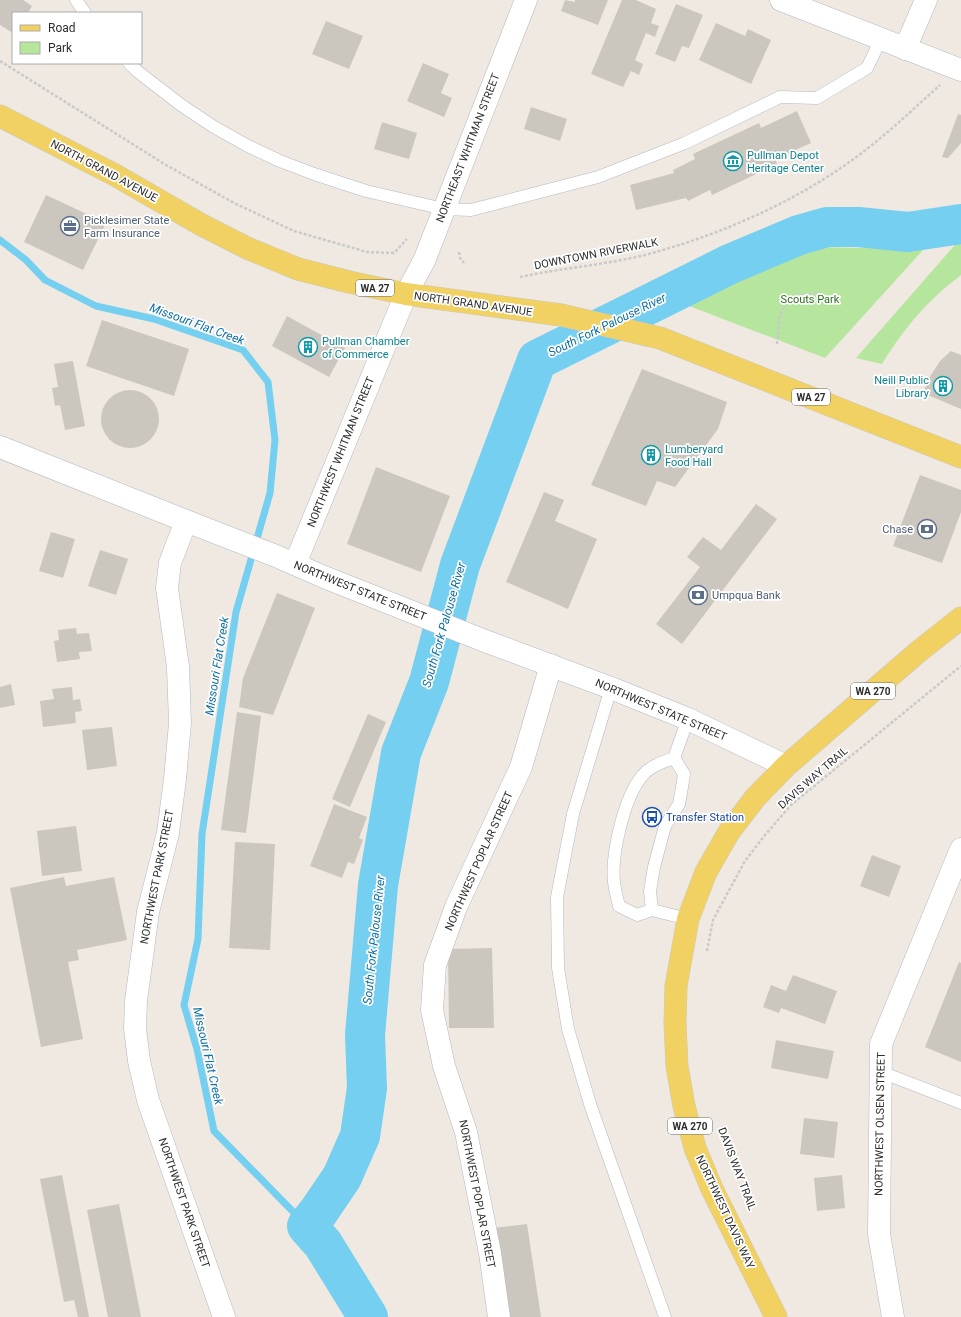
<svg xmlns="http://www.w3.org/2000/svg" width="961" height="1317" viewBox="0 0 961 1317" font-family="Roboto,sans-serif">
<rect width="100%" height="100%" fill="#efe9e1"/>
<g fill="#b6e59e">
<path d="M961 238V275C927 301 904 328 882 364L856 358Z"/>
<path d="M804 247 924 249 825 358 684 304Z"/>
</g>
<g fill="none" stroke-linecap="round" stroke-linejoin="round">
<path stroke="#75cff0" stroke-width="7" d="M0 240 26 260 45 280 96 306 154 319 243 350 268 382 275 440 270 493 236 612 202 834 198 939 184 1005 197 1049 214 1131 307 1226"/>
<path stroke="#75cff0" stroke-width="40" d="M368 1317 323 1244 307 1226 319 1211 342 1177 360 1136 367 1088 365 1035 378 885 401 753 429 682 460 565 537 360 730 264 799 235 827 227H858L908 232 961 224"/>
</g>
<g fill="#cbc7bf">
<path d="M0 0H23L32 6 28 13H13V33L0 25Z"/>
<path d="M565 0 575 2V0H608L598 25 561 11Z"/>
<path d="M622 0H636L656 9 651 23 659 26 655 37 646 33 635 60 643 64 639 75 631 71 623 87 591 74Z"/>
<path d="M676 4 703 15 689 48 682 46 675 62 655 54Z"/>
<path d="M326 21 363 36 349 69 312 54Z"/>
<path d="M716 23 745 36 748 29 771 40 751 84 699 60Z"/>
<path d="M423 63 449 74 441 93 452 98 444 117 407 101Z"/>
<path d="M531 107 567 119 560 141 524 129Z"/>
<path d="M797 111 811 143 775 159 777 164 712 195 710 190 688 201 686 198 636 210 630 185 674 173 673 170 695 159 693 154 759 123 761 128Z"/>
<path d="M958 114 961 115V143L948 158 942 157Z"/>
<path d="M382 122 417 133 409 159 374 149Z"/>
<path d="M46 195 106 223 83 270 24 242Z"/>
<path d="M287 316 345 348 329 377 272 346Z"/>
<path d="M102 320 189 349 174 396 86 366Z"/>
<path d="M951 351 961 355V409L923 393 929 378 940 361Z"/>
<path d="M73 361 85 426 65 430 60 405 55 406 52 388 58 387 54 364Z"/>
<path d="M642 369 727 402 718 429 675 487 657 481 646 506 591 485Z"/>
<circle cx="130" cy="419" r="29"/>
<path d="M376 467 450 496 421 572 347 544Z"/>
<path d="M920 475 961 490V512L942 563 893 546Z"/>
<path d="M544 492 564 500 555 521 597 539 568 609 506 582Z"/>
<path d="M756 504 777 519 682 644 656 624 700 567 687 557 703 537 721 550Z"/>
<path d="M51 532 75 539 63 578 39 571Z"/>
<path d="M100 550 128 559 116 595 88 586Z"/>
<path d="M277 593 315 608 273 715 239 707 243 678Z"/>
<path d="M76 628 77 634 89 633 92 651 79 652 80 659 57 662 54 641 59 640 58 630Z"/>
<path d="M11 684 15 705 0 708V687Z"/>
<path d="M72 687 73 700 80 699 82 711 75 712 76 723 43 727 40 701 54 699 52 689Z"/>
<path d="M237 712 261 716 246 833 221 830Z"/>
<path d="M368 714 386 722 350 807 332 799Z"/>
<path d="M112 727 117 766 87 770 82 730Z"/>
<path d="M334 804 367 817 359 838 363 840 354 864 348 862 342 878 310 866Z"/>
<path d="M76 826 82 871 42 876 37 831Z"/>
<path d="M235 842 275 844 270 950 229 948Z"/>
<path d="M872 855 901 866 889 897 860 886Z"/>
<path d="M64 877 66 886 114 877 127 940 77 950 79 960 68 962 83 1039 41 1047 10 888Z"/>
<path d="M492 948 494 1028H449L448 949Z"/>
<path d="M959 962 961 963V1062L925 1047Z"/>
<path d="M793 975 837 991 825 1024 781 1008 779 1013 763 1007 771 985 786 991Z"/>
<path d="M776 1040 834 1051 828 1079 771 1068Z"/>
<path d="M804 1118 838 1122 834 1158 800 1154Z"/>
<path d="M62 1175 89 1317H78L74 1300 64 1302 40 1179Z"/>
<path d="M842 1175 845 1208 817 1211 814 1178Z"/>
<path d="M119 1204 141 1317H108L87 1210Z"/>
<path d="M527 1224 541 1317H507L494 1228Z"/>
</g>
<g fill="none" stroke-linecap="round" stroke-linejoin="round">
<g stroke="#b4b7c1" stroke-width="13">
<g id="lane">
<path d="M76 0 85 13"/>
<path d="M129 63 137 71 181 105 214 127 248 146 280 161 314 174 366 191 444 209 471 210 598 177 685 143 780 97 817 98 867 68 881 39"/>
<path d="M611 688 573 814 557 897 558 968 568 1029 590 1104 665 1317"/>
<path d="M652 910 650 891 654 867 665 826 679 804 682 787 684 774 674 758"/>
<path d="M688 919 652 910 637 915 619 906C617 898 615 890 614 882 611 854 624 798 642 776 650 766 663 762 674 758L688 719"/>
<path d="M881 1072 961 1103"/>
</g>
</g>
<g stroke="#b4b7c1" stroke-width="23">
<g id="street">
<path d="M905 49 926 0"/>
<path d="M499 1317 490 1253 466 1132 444 1066 432 1010 435 965 456 907 521 767 551 665"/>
<path d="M893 1317 879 1234 881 1044 961 849"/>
</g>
</g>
<g stroke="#b4b7c1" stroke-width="23">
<g id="secondary">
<path d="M781 0 961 70"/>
<path d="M0 447 186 521 276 556 324 577 485 641 611 688 688 719 786 766"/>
<path d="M186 521 170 563 167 588 178 667 180 723 175 779 168 833 148 912 136 1001 135 1028 139 1061 148 1100 224 1317"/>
<path d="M295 564 406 294 424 261 526 0"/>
</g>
</g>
<g stroke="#c9c9c9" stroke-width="23">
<g id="primary">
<path d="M0 116 115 175 200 224 247 248 298 269 349 282 406 294 561 315 660 338 961 457"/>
<path d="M776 1317 712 1189 695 1148 684 1106 677 1066 675 1024 676 986 688 919 706 872 729 832 755 798 786 766 918 652 961 618"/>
</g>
</g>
<g stroke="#c9c9c9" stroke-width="2.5" stroke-dasharray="3 2" stroke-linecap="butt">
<path d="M0 61 166 165 234 203 294 231 367 252 394 253 407 239"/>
<path d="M459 252 460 258 464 263"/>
<path d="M520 277C561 268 604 265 645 255 716 236 787 206 848 163 881 140 910 112 940 85"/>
<path d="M777 344 780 315 789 297 816 293 834 300"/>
<path d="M707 951 713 920 745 861 765 835 791 805 961 666"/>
</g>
<use href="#lane" stroke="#fff" stroke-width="12"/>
<use href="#street" stroke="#fff" stroke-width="22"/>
<use href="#secondary" stroke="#fff" stroke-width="22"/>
<use href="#primary" stroke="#f2d163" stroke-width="22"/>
</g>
<defs>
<g id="museum-ring" transform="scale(1)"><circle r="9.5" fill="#fff" stroke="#0f9aa8" stroke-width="1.5"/><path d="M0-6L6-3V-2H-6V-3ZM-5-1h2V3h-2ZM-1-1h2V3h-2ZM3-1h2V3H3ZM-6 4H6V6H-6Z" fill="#0f9aa8"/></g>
<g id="office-ring" transform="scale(1)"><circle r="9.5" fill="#fff" stroke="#5c6f8a" stroke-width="1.5"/><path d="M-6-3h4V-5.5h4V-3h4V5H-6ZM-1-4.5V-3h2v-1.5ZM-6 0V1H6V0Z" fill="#5c6f8a"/></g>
<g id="building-ring" transform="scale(1)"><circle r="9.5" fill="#fff" stroke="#0f9aa8" stroke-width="1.5"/><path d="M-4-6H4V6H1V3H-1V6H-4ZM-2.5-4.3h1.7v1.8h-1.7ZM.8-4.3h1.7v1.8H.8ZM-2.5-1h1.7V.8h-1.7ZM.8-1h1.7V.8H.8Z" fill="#0f9aa8"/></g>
<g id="bank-ring" transform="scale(1)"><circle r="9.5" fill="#fff" stroke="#5c6f8a" stroke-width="1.5"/><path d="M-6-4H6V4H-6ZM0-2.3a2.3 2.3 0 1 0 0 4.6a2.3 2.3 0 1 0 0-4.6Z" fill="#5c6f8a"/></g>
<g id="bus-ring" transform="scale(1)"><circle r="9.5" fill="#fff" stroke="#1a4fb4" stroke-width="1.5"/><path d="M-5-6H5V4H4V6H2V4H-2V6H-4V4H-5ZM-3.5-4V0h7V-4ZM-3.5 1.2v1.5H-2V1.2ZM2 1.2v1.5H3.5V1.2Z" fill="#1a4fb4"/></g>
</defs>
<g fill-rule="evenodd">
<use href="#museum-ring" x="733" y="161"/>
<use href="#office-ring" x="70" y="226"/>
<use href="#building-ring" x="308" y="347"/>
<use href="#building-ring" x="943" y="386"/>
<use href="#building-ring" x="651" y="455"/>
<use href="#bank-ring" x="927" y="529"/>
<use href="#bank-ring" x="698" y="595"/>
<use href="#bus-ring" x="652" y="817"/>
</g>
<g text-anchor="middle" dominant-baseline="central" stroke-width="3.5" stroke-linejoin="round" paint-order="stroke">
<g fill="#fff" stroke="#6d6d6d" stroke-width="1">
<rect x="356" y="280" width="38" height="16" rx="3"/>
<rect x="792" y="389" width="38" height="16" rx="3"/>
<rect x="851" y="683" width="44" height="16" rx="3"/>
<rect x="668" y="1118" width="44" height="16" rx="3"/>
</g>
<g font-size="10" font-weight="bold" fill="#2e2e2e">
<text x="375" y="288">WA 27</text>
<text x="811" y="397">WA 27</text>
<text x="873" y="691">WA 270</text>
<text x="690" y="1126">WA 270</text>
</g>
<g font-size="11" fill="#2e2e2e" stroke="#fff">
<text transform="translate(468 148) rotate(-69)">NORTHEAST WHITMAN STREET</text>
<text transform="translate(104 171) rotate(28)">NORTH GRAND AVENUE</text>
<text transform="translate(596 254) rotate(-11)">DOWNTOWN RIVERWALK</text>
<text transform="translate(473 304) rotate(8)">NORTH GRAND AVENUE</text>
<text transform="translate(341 452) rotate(-68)">NORTHWEST WHITMAN STREET</text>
<text transform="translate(360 591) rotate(22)">NORTHWEST STATE STREET</text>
<text transform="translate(661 710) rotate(23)">NORTHWEST STATE STREET</text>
<text transform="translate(813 778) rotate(-41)">DAVIS WAY TRAIL</text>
<text transform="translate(479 861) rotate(-66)">NORTHWEST POPLAR STREET</text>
<text transform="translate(157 877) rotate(-79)">NORTHWEST PARK STREET</text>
<text transform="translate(880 1124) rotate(-89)">NORTHWEST OLSEN STREET</text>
<text transform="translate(737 1169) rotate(69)">DAVIS WAY TRAIL</text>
<text transform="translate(477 1194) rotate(79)">NORTHWEST POPLAR STREET</text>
<text transform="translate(184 1203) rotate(71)">NORTHWEST PARK STREET</text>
<text transform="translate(725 1212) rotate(65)">NORTHWEST DAVIS WAY</text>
</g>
<g font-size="11" fill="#0d838f" stroke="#fff" text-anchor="start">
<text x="747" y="155">Pullman Depot<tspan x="747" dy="13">Heritage Center</tspan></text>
<text x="322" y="341">Pullman Chamber<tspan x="322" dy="13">of Commerce</tspan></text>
<text x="929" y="380" text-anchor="end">Neill Public<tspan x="929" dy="13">Library</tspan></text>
<text x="665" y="449">Lumberyard<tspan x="665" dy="13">Food Hall</tspan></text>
</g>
<g font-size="11" fill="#4e5e75" stroke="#fff" text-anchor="start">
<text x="84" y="220">Picklesimer State<tspan x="84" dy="13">Farm Insurance</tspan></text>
<text x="913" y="529" text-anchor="end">Chase</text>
<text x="712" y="595">Umpqua Bank</text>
</g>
<g font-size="11" fill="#2c6e1b" stroke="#fff">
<text x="810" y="299">Scouts Park</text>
</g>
<g font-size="11" fill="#164399" stroke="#fff" text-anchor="start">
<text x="666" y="817">Transfer Station</text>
</g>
<g font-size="12" font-style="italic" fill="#0d6fa3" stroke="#fff">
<text transform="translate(197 324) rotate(20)">Missouri Flat Creek</text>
<text transform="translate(607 325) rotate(-26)">South Fork Palouse River</text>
<text transform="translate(444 625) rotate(-74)">South Fork Palouse River</text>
<text transform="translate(217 666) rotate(-81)">Missouri Flat Creek</text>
<text transform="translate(374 940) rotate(-84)">South Fork Palouse River</text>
<text transform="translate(208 1056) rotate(77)">Missouri Flat Creek</text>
</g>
</g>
<rect x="12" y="12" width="130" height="52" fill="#ffffff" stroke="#ababab"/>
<rect x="20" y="25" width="20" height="6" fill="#f2d163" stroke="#ababab"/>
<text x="48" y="32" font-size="12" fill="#2e2e2e">Road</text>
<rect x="20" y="42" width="20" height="12" fill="#b6e59e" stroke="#ababab"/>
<text x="48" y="52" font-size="12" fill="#2e2e2e">Park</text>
</svg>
